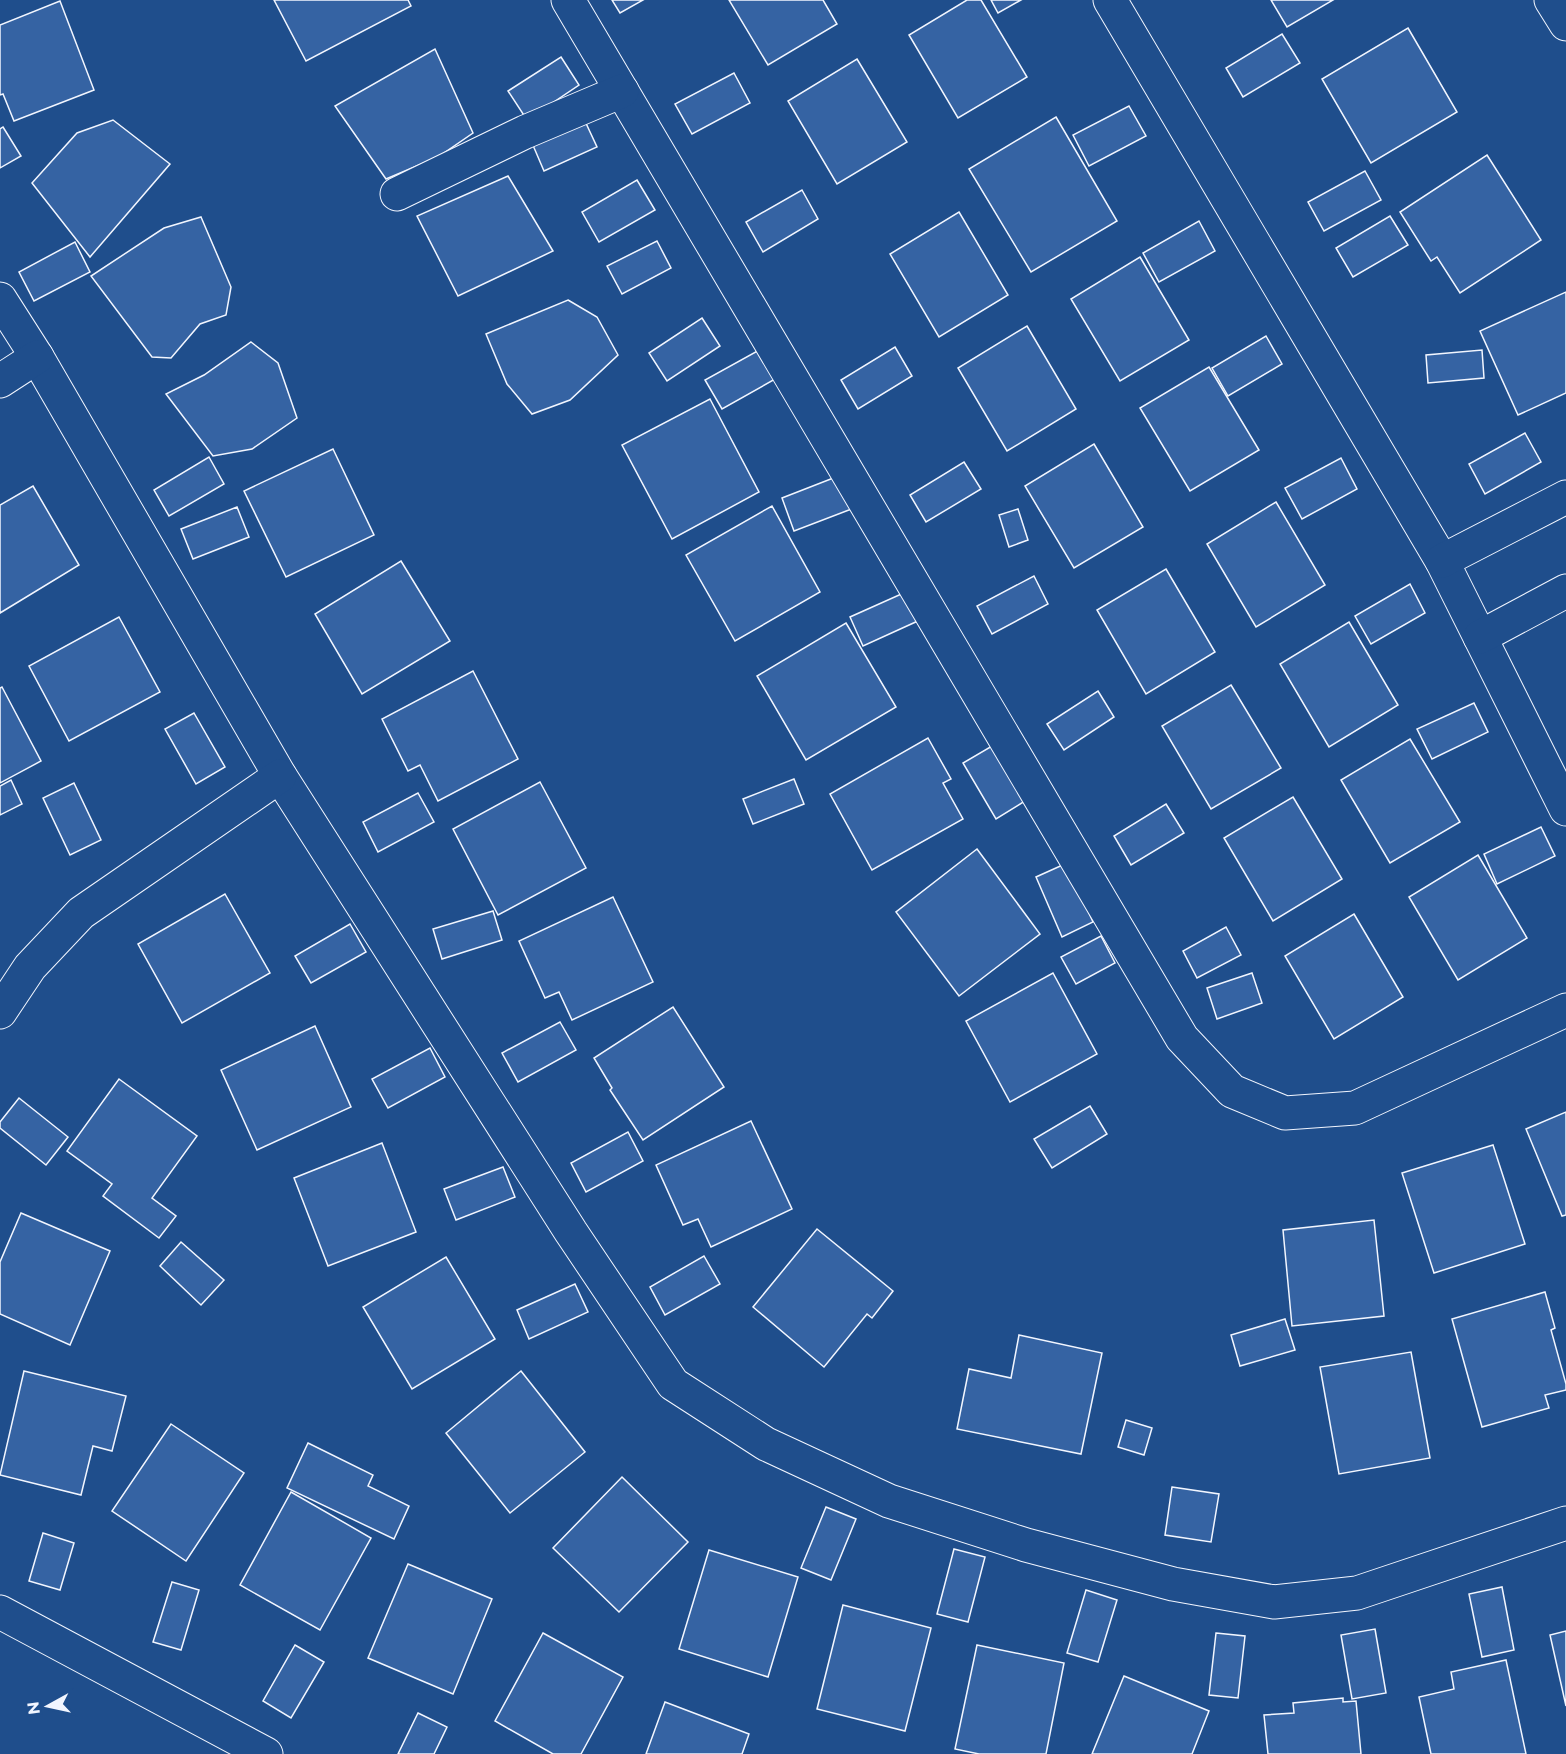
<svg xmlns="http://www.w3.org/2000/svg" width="1566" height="1754" viewBox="0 0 1566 1754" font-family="Montserrat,sans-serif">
<rect width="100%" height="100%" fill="#1f4e8c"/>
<g fill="#3563a3" stroke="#f2f6ff" stroke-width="1.5">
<path d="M274 0H408L411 6 306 61Z"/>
<path d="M612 0H643L620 13Z"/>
<path d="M729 0H823L837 24 768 65Z"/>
<path d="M967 0H981L1027 77 958 118 909 35Z"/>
<path d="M991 0H1021L998 13Z"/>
<path d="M1271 0H1333L1287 27Z"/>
<path d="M60 1 94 90 14 121 3 94 0 95V25Z"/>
<path d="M1408 28 1457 112 1371 163 1322 79Z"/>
<path d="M1282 34 1300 63 1243 97 1226 68Z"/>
<path d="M435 49 473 133 438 157 386 179 335 106Z"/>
<path d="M561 57 579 85 527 120 508 91Z"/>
<path d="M857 59 907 142 837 184 788 101Z"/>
<path d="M734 73 750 103 692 134 675 104Z"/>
<path d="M1129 106 1146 136 1089 166 1073 135Z"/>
<path d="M1056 117 1117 221 1031 272 969 169Z"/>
<path d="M584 119 597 147 544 171 532 143Z"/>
<path d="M113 120 170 164 90 257 32 183 77 133Z"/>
<path d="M3 127 21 156 0 168V129Z"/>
<path d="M1487 155 1541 240 1460 293 1437 257 1431 261 1400 212Z"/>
<path d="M1365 171 1381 200 1324 231 1308 202Z"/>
<path d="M508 176 553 251 458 296 417 216Z"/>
<path d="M637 180 655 210 599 242 582 212Z"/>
<path d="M802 190 818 219 763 252 746 222Z"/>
<path d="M959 212 1008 295 939 337 890 254Z"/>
<path d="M1390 216 1408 245 1353 277 1336 248Z"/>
<path d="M201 217 231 287 226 315 200 324 171 358 152 357 91 276 164 228Z"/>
<path d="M1199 221 1215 251 1159 282 1143 253Z"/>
<path d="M657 241 671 268 622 294 607 266Z"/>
<path d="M75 242 90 272 34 301 19 272Z"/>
<path d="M1140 257 1189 340 1120 381 1071 299Z"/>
<path d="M1566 292V393L1518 415 1480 331Z"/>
<path d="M568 300 597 317 618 355 570 400 532 414 507 384 486 334Z"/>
<path d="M702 318 720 346 667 381 649 353Z"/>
<path d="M1027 326 1076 409 1007 451 958 368Z"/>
<path d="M1266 336 1282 364 1228 396 1212 368Z"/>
<path d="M251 342 278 363 297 418 252 449 213 456 166 394 204 375Z"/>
<path d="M895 347 912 376 858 409 841 380Z"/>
<path d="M761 349 777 378 722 409 705 380Z"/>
<path d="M1482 350 1484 378 1428 383 1426 355Z"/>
<path d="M1209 367 1259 450 1190 491 1140 408Z"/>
<path d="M710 399 759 492 672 539 622 445Z"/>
<path d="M1525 433 1541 462 1485 494 1469 464Z"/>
<path d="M1094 444 1143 527 1074 568 1025 486Z"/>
<path d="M333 449 374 535 286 577 244 491Z"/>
<path d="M209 457 224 484 169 516 154 490Z"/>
<path d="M1341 458 1357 489 1302 519 1285 488Z"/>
<path d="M964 462 981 489 926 522 910 495Z"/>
<path d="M841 475 854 508 794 531 782 498Z"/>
<path d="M33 486 79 565 0 613V505Z"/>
<path d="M1276 502 1325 585 1256 627 1207 544Z"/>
<path d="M772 506 820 592 735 641 686 555Z"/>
<path d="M237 507 249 537 193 559 181 529Z"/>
<path d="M1018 509 1028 540 1009 547 999 515Z"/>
<path d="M401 561 450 641 362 694 315 614Z"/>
<path d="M1166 569 1215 652 1146 694 1097 610Z"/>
<path d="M1034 576 1048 604 992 634 977 606Z"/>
<path d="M1410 584 1425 613 1371 644 1355 616Z"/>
<path d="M908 591 920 620 863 646 850 617Z"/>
<path d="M119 617 160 692 69 741 29 666Z"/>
<path d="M1349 622 1398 705 1329 747 1280 664Z"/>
<path d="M846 623 896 707 806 760 757 676Z"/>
<path d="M473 671 518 759 438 801 420 765 408 771 382 719Z"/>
<path d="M1231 685 1281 768 1211 809 1162 726Z"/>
<path d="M2 687 41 761 0 783V688Z"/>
<path d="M1098 691 1114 717 1064 750 1047 724Z"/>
<path d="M1474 703 1488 732 1432 759 1417 729Z"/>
<path d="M194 713 225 767 196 784 165 729Z"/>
<path d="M928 738 951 779 943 783 963 819 872 870 830 794Z"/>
<path d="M1410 739 1460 822 1390 863 1341 780Z"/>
<path d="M992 746 1025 801 996 819 963 763Z"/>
<path d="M794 779 804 804 753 824 743 799Z"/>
<path d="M11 780 22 804 0 815V786Z"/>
<path d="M540 782 586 868 498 915 453 829Z"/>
<path d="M74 783 101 840 70 855 43 798Z"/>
<path d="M418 793 434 822 378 852 363 822Z"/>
<path d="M1293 797 1342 879 1273 921 1224 838Z"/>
<path d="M1166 804 1184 833 1131 865 1114 836Z"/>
<path d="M1541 827 1555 856 1497 884 1484 854Z"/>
<path d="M977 849 1040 934 959 996 896 912Z"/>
<path d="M1478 855 1527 938 1458 980 1409 897Z"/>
<path d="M1067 863 1093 922 1062 937 1036 877Z"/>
<path d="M225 894 270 973 182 1023 138 944Z"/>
<path d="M613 897 653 982 572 1020 559 992 545 998 519 941Z"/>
<path d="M493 911 502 940 442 959 433 929Z"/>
<path d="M1354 914 1403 997 1334 1039 1285 956Z"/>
<path d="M350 924 366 952 311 983 295 956Z"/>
<path d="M1226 927 1241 955 1197 978 1183 951Z"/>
<path d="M1101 936 1115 963 1076 984 1061 957Z"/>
<path d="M1053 973 1097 1054 1010 1102 966 1021Z"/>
<path d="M1252 973 1262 1003 1217 1019 1207 988Z"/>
<path d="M673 1007 724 1087 643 1140 610 1090 612 1088 594 1058Z"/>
<path d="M560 1022 576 1050 518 1082 502 1053Z"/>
<path d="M315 1026 351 1107 257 1150 221 1070Z"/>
<path d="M430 1048 445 1077 388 1108 372 1079Z"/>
<path d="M119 1079 197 1136 152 1198 176 1216 159 1238 103 1196 112 1184 67 1151Z"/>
<path d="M19 1098 68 1137 46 1165 0 1128V1122Z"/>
<path d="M1090 1106 1107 1134 1052 1168 1034 1139Z"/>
<path d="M1566 1112V1215L1562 1216 1526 1129Z"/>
<path d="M751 1121 792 1209 711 1247 698 1219 683 1225 656 1165Z"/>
<path d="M628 1132 643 1161 586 1192 571 1163Z"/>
<path d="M382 1143 416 1232 328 1266 294 1178Z"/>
<path d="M1493 1145 1525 1244 1434 1273 1402 1173Z"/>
<path d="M503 1167 515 1197 456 1220 444 1189Z"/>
<path d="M21 1213 110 1251 70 1345 0 1314V1262Z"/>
<path d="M1374 1220 1384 1316 1292 1326 1283 1230Z"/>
<path d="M817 1229 893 1291 872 1318 867 1314 824 1367 753 1307Z"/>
<path d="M181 1242 224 1280 201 1305 160 1266Z"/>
<path d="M704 1256 720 1284 665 1315 650 1287Z"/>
<path d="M446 1257 495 1339 412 1389 363 1307Z"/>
<path d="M575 1284 588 1312 529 1339 517 1310Z"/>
<path d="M1545 1292 1555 1328 1551 1330 1566 1384V1390L1545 1395 1549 1408 1482 1427 1452 1319Z"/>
<path d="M1285 1319 1295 1350 1240 1366 1231 1335Z"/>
<path d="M1019 1335 1102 1353 1081 1454 957 1429 969 1369 1011 1378Z"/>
<path d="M1411 1352 1430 1458 1339 1474 1320 1367Z"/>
<path d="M24 1371 126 1396 112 1451 93 1446 81 1495 0 1475Z"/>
<path d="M521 1371 585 1452 510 1513 446 1433Z"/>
<path d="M1126 1420 1152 1428 1144 1455 1118 1447Z"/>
<path d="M171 1424 244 1473 186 1561 112 1511Z"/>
<path d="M308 1443 373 1475 368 1486 409 1506 394 1539 287 1488Z"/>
<path d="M622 1477 688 1542 619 1612 553 1548Z"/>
<path d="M1172 1487 1219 1494 1211 1542 1165 1535Z"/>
<path d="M291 1492 371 1538 320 1630 240 1585Z"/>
<path d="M826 1507 856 1519 831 1580 801 1568Z"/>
<path d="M43 1533 74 1543 60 1590 29 1581Z"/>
<path d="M954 1549 985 1557 968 1622 937 1614Z"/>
<path d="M709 1550 798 1577 768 1677 679 1649Z"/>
<path d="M408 1564 492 1599 453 1694 368 1658Z"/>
<path d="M172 1582 199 1590 181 1650 153 1642Z"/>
<path d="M1502 1587 1514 1650 1482 1657 1469 1594Z"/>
<path d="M1086 1590 1117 1600 1098 1662 1067 1653Z"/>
<path d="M843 1605 931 1628 905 1731 817 1709Z"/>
<path d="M1375 1629 1386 1693 1352 1699 1341 1635Z"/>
<path d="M1566 1631V1706L1550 1635Z"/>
<path d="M543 1633 623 1677 581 1754H553L495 1721Z"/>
<path d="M1216 1633 1245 1636 1238 1698 1209 1695Z"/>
<path d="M295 1645 324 1662 291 1718 263 1701Z"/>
<path d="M977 1645 1064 1663 1046 1754H979L955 1749Z"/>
<path d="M1506 1660 1526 1754H1431L1419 1697 1454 1689 1451 1672Z"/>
<path d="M1124 1676 1209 1711 1192 1754H1092Z"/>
<path d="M1343 1698V1702L1356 1701 1361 1754H1268L1264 1715 1294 1713 1293 1703Z"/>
<path d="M665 1702 749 1734 742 1754H646Z"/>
<path d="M418 1713 447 1727 434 1754H398Z"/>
</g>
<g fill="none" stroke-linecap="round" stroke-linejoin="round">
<g stroke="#f2f6ff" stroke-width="35">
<g id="minor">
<path d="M568 0 1182 1038 1232 1091 1285 1113 1355 1108 1566 1010"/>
<path d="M1110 0 1442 561 1566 809"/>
<path d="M397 194 525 132 622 91"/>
<path d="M0 299 37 357 280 776 571 1232 673 1384 766 1444 889 1501 1026 1545 1173 1584 1274 1602 1357 1593 1566 1523"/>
<path d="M0 381 37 357"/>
<path d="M1442 561 1566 497"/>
<path d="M1480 637 1566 591"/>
<path d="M0 1012 30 967 81 913 280 776"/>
<path d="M0 1612 266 1754"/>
</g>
</g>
<g stroke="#f2f6ff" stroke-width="35">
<path id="major" d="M1551 0 1566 24"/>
</g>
<use href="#minor" stroke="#1f4e8c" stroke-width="33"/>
<use href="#major" stroke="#1f4e8c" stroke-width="33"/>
</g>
<g transform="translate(48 1706) rotate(262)" stroke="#1f4e8c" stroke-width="4.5" paint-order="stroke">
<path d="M0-4.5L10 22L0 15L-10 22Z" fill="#f2f6ff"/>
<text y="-9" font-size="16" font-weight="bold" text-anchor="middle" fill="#f2f6ff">N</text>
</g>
</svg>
